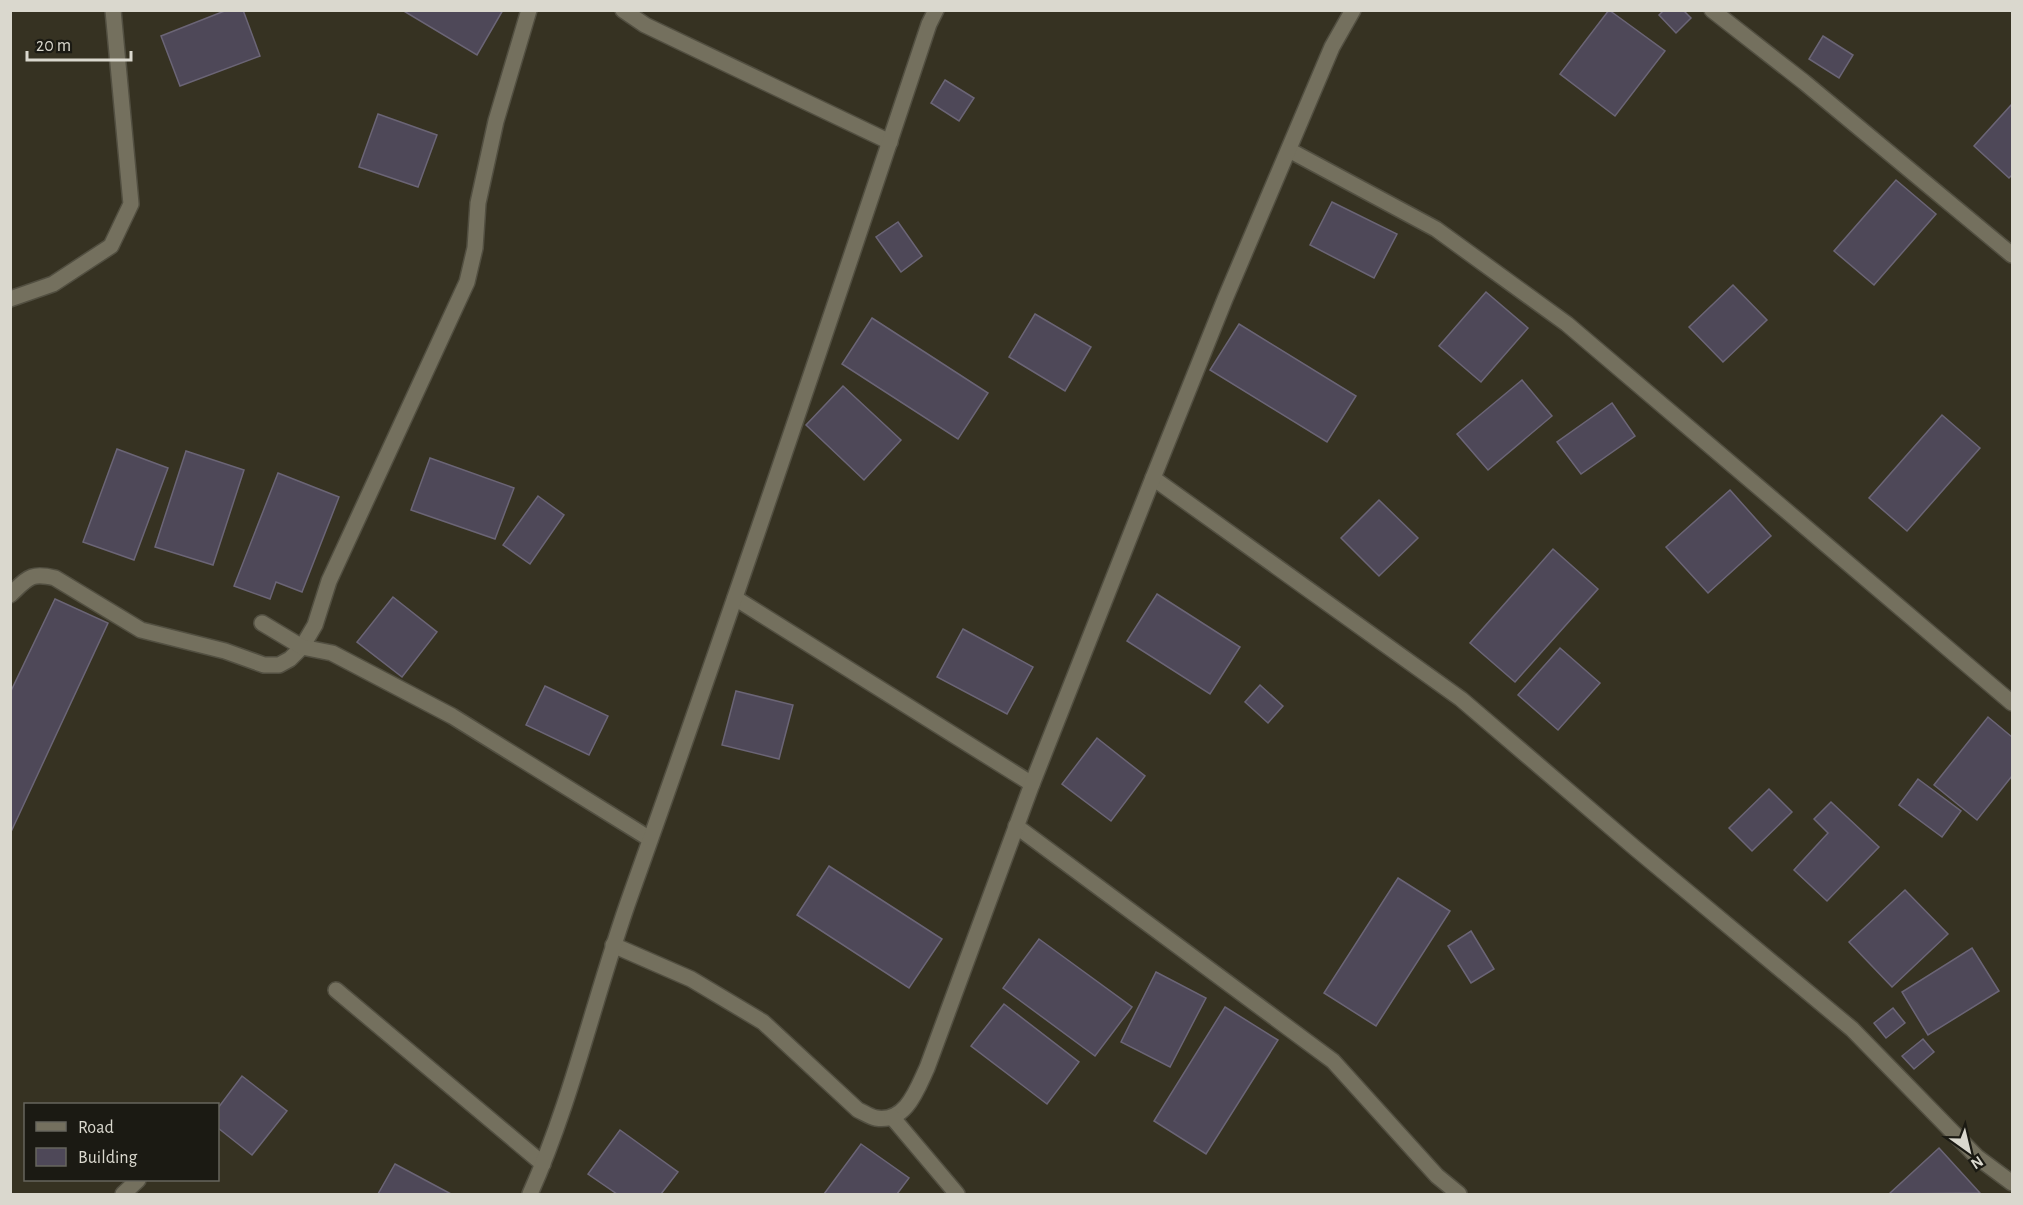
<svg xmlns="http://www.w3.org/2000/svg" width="2023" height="1205" viewBox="0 0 2023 1205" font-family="'Alegreya Sans',sans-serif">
<rect width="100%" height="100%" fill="#363222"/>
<g fill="#4e4858" stroke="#6b6576" stroke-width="1.5">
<path d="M227 10H243L260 56 180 86 161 36Z"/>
<path d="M402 10H503L477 55Z"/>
<path d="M1609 10 1665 51 1615 116 1560 74Z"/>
<path d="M1664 10H1683L1691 18 1676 33 1659 15Z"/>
<path d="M1823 36 1853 55 1839 78 1809 59Z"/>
<path d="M945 80 974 98 959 121 931 103Z"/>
<path d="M2012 104V175L2009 178 1974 146Z"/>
<path d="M378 114 437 135 418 187 359 167Z"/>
<path d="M1896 180 1936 214 1874 285 1834 251Z"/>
<path d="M1332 202 1397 234 1374 278 1310 245Z"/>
<path d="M898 222 922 256 901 272 876 237Z"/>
<path d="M1733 285 1767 320 1723 362 1689 327Z"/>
<path d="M1486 292 1528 328 1481 382 1439 346Z"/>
<path d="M1035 314 1091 347 1065 391 1009 357Z"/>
<path d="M872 318 988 393 958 439 842 364Z"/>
<path d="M1239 324 1356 396 1327 442 1210 370Z"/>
<path d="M1522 380 1552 416 1488 470 1457 434Z"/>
<path d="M843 386 901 440 864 480 806 425Z"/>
<path d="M1612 403 1635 436 1581 474 1557 442Z"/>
<path d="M1942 415 1980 448 1907 531 1869 498Z"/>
<path d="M117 449 168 468 134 560 83 542Z"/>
<path d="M186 451 244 470 213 565 155 547Z"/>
<path d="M430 458 514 488 495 539 411 510Z"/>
<path d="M278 473 339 497 302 592 276 582 270 599 234 586Z"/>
<path d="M1730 490 1771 536 1708 593 1666 547Z"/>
<path d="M538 496 564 515 530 564 503 545Z"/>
<path d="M1379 500 1418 538 1379 576 1341 538Z"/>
<path d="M1553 549 1598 589 1515 682 1470 643Z"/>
<path d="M1157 594 1240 647 1210 694 1127 641Z"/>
<path d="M393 597 437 632 402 677 357 642Z"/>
<path d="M55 599 108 623 10 834V693Z"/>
<path d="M963 629 1033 667 1007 714 937 677Z"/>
<path d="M1560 648 1600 683 1558 730 1518 695Z"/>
<path d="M1260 685 1283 706 1268 723 1245 702Z"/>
<path d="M545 686 608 716 589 755 526 725Z"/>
<path d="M736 691 793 705 779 759 722 745Z"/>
<path d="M1988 717 2012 737V776L1977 820 1934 785Z"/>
<path d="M1097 738 1145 776 1111 821 1062 784Z"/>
<path d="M1918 779 1961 811 1942 837 1899 805Z"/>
<path d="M1769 789 1792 812 1752 851 1729 828Z"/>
<path d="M1831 802 1879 847 1827 901 1794 870 1828 833 1814 819Z"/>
<path d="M829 866 942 939 909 988 797 915Z"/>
<path d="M1398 878 1450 911 1376 1026 1324 993Z"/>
<path d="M1905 890 1948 934 1892 987 1849 942Z"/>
<path d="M1471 931 1494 969 1471 983 1448 946Z"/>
<path d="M1039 939 1132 1007 1095 1056 1003 988Z"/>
<path d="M1972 948 1999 991 1928 1035 1902 992Z"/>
<path d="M1156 972 1206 998 1170 1067 1121 1042Z"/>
<path d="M1004 1004 1079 1062 1047 1104 971 1046Z"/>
<path d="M1225 1007 1278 1040 1206 1154 1154 1121Z"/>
<path d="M1893 1008 1905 1023 1886 1038 1874 1023Z"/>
<path d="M1923 1039 1934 1052 1914 1069 1902 1056Z"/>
<path d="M242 1076 287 1111 252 1155 218 1128V1108Z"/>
<path d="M620 1130 678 1172 661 1194H617L588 1174Z"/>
<path d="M861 1144 909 1178 897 1194H824Z"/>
<path d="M1939 1148 1980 1193 1889 1194Z"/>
<path d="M395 1164 451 1194H378Z"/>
</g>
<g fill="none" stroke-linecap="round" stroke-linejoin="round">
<g stroke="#524f41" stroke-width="18">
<g id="street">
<path d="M623 10 645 25 890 142"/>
<path d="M1712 10 1804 82 2012 255"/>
<path d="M1289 150 1436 229 1567 324 2012 703"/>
<path d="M10 299 53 284 111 246 131 204 113 10"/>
<path d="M1153 478 1461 699 1635 848 1852 1029 1977 1157 2012 1183"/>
<path d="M10 595C28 578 30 572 55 578L141 630 225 651 264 665H279L290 659 302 647 315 625 329 581 467 282 475 248 478 203 496 121 529 10"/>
<path d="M735 598 1032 784"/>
<path d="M262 623 302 647 332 653 452 716 650 839"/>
<path d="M1016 826 1333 1061 1437 1176 1459 1194"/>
<path d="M613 945 691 979 763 1022 858 1110C863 1112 870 1117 876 1118 906 1123 917 1089 927 1068L1032 784 1153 478 1225 299 1332 47 1353 10"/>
<path d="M336 990 543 1164"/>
<path d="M892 1117 957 1194"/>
<path d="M123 1194 138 1180"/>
<path d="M530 1194C573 1098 595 994 631 894 734 606 832 315 929 24L936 10"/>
</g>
</g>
<use href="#street" stroke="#74705e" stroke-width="15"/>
</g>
<rect width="2023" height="1205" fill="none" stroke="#dad8ce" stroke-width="24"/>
<rect x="24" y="1103" width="195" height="78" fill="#1b1a13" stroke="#67665e" stroke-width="1.5"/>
<rect x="36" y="1122" width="30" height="9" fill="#74705e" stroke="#67665e" stroke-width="1.5"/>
<text x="78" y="1133" font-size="18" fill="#dad8ce">Road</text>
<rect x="36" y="1148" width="30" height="18" fill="#4e4858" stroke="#67665e" stroke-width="1.5"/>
<text x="78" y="1163" font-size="18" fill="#dad8ce">Building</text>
<g transform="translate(1969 1151) rotate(146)" stroke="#1b1a13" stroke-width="4.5" paint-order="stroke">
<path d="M0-4.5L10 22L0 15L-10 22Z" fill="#dad8ce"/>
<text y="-9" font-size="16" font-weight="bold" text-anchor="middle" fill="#dad8ce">N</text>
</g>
<path d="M27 51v9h104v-9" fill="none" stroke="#dad8ce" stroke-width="3"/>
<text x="36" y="51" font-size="18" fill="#dad8ce" stroke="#1b1a13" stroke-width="4.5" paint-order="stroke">20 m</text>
</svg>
